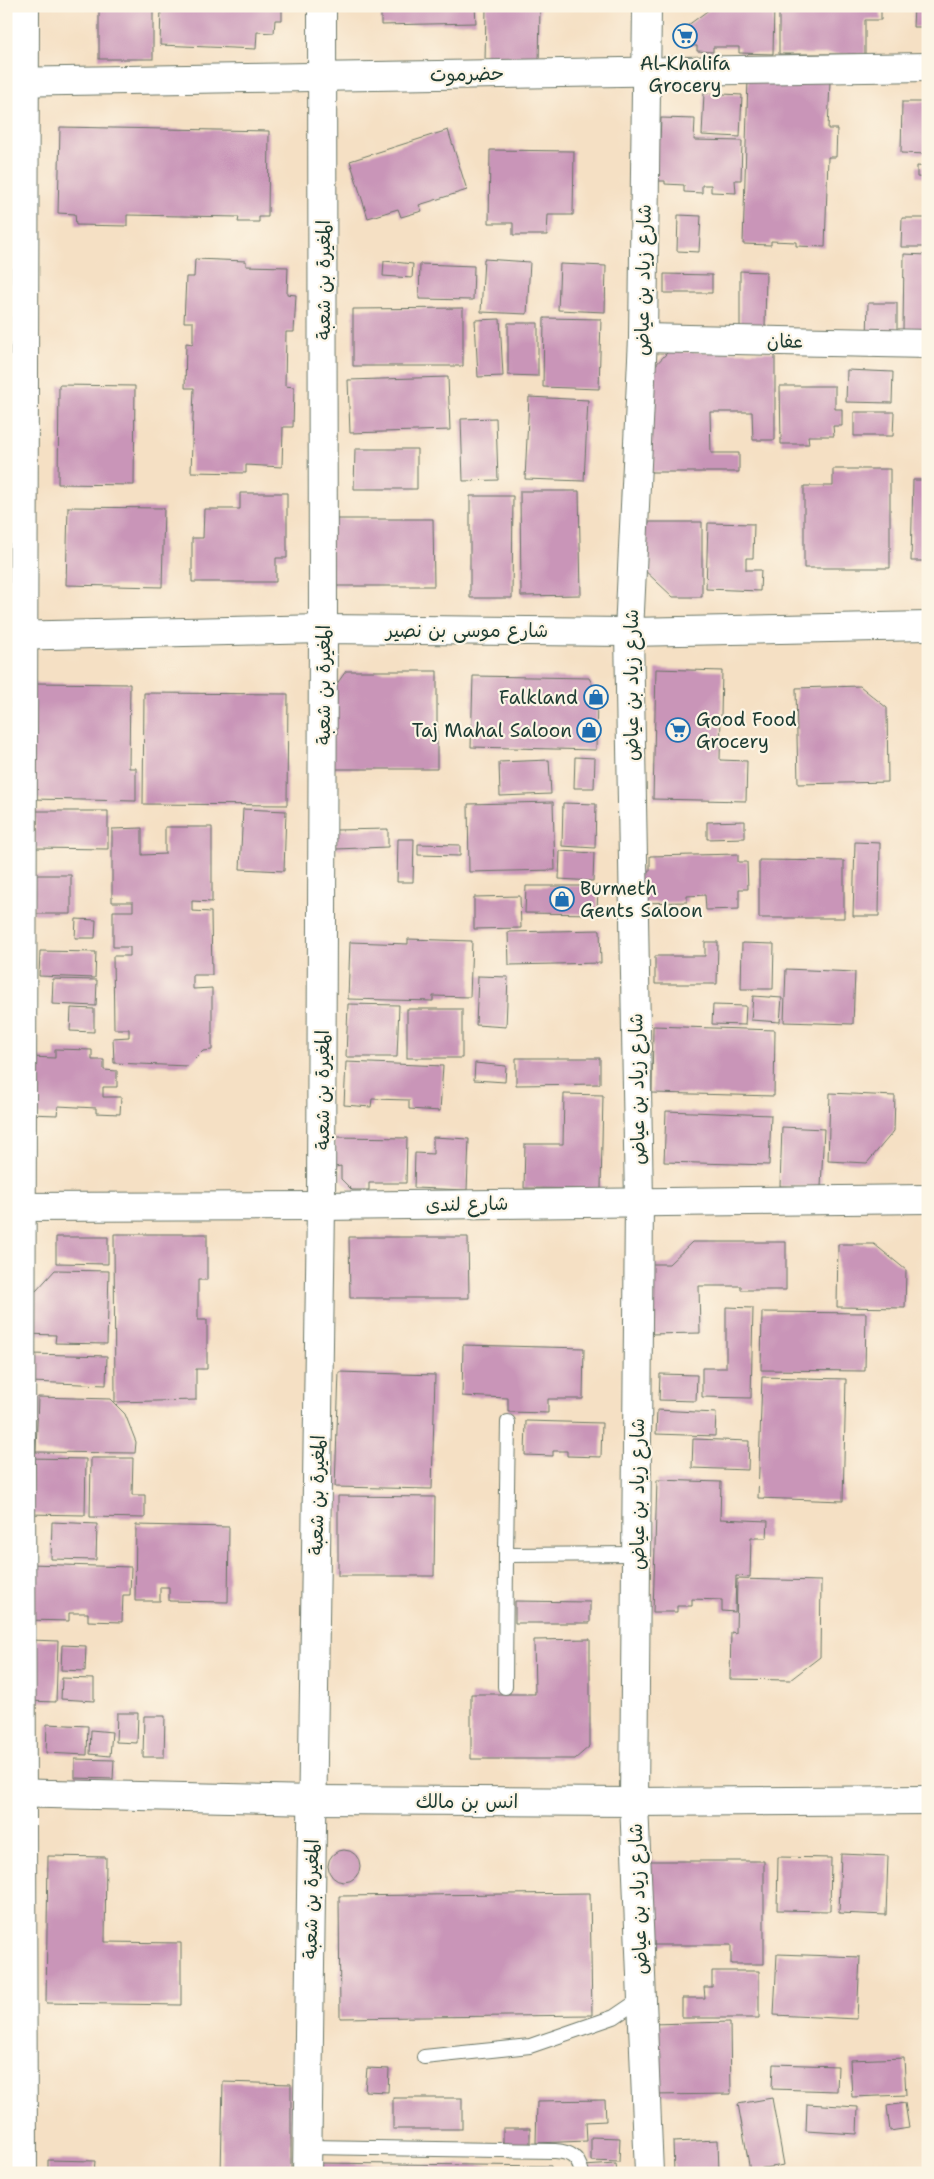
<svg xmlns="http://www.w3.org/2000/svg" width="934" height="2179" viewBox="0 0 934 2179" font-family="'Shantell Sans','Playpen Sans Arabic',sans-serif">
<rect width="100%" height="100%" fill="#fcf5e5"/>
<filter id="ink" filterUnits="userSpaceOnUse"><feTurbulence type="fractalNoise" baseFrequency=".02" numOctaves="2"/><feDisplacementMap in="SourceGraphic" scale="10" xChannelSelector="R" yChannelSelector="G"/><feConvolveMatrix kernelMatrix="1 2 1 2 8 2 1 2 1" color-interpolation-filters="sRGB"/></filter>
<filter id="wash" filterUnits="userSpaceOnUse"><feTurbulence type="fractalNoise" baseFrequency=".0096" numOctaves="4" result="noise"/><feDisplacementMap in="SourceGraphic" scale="20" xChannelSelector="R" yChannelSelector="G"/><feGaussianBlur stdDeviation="1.12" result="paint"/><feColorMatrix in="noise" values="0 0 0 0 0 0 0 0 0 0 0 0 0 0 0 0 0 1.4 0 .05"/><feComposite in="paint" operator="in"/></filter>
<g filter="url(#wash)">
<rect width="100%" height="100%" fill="#f5e0c4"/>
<g id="blocks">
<g fill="#c995b8">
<rect x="99" y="6" width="54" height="53"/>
<path d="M161 6H282V20H275L274 33 257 32 256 49 160 45Z"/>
<path d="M381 6H475L476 23 381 25Z"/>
<path d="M486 6H540L539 65 485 63Z"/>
<path d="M714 6H774L773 54 739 53V47H713V52L697 51V46L680 45V31Z"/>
<path d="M779 6H881V20H865V54H779Z"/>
<path d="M914 6H928V27H913Z"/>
<path d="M748 78 830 81 828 129H837L836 157H828L825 247 796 246V242L771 241V245L743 244Z"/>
<path d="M704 93 742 95 740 137 702 135Z"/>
<path d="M902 102H928V154L901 153Z"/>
<path d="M661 118 695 119 694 140 742 141 741 180H735L736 193 711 192V185H702V193L684 192V185L665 184V181H646L658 140H660Z"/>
<path d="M60 127 269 131 268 217H259V222H238L239 217 127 215V226L76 225 75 214 58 213Z"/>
<path d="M448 130 467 190 419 205 422 211 401 217 398 209 368 218 350 161Z"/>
<path d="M490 150 574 151 573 215H548L547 235H513V223H489Z"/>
<path d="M917 166 928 167V178L917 177Z"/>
<path d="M678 215 701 216 699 252 677 251Z"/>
<path d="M902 218H928V247H901Z"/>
<path d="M904 254 928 255V331L903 330Z"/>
<path d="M195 259 246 261V266L288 267 287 294 296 295 294 332H286L285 386 294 387 293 427H283L282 467 246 465V473L191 472 194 388H185L186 343 193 344V322H184L186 277H194Z"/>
<path d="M484 259 530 262 527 314 481 312Z"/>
<path d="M384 261 413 264 412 278 383 276Z"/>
<path d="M420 264 474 266 473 300 419 299Z"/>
<path d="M560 264 606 266 605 312 558 310Z"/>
<path d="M740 271 766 272 765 329H740Z"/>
<path d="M664 274 712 275V293H664Z"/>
<path d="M868 303H897V338H867Z"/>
<path d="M463 308V366H353V309Z"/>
<path d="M544 318 601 319 599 389 543 387Z"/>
<path d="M500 319 503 376 478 377 475 320Z"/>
<path d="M508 323H538V376L508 375Z"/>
<path d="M668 352H775V440H753L752 412H710L711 453H739V472H646V375Z"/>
<path d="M847 370 893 372 892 403 846 402Z"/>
<path d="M448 377 450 430 350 433 348 380Z"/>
<path d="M59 385 135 386 134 485 58 484Z"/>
<path d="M780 386H835V409H842V426H833L834 436H808L809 444H781Z"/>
<path d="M529 397 588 400 584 481 525 479Z"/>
<path d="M854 412H894L893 436H854Z"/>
<path d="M496 418 498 480 463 481 461 419Z"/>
<path d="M355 449H417V489H354Z"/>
<path d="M833 469H890V568H804V486H833Z"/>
<path d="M913 480H928V561H911Z"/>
<path d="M520 491H579L581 595 521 596Z"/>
<path d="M240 493H287V558H276V582H192V538H203L204 509H240Z"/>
<path d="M470 496H513L512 598H470Z"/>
<path d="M68 507 164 508 162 587 66 585Z"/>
<path d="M325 519H433L434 586H325Z"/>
<path d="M641 522H702V597H673L641 567Z"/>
<path d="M708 523 754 524 753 558H746V570H761L760 591 706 589Z"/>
<path d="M656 669 722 671 720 760 747 761 746 801 653 799Z"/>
<path d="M346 671H437V769H329V695Z"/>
<path d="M473 676 589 678 597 693 596 750 471 747Z"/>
<path d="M33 683 130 684 129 768H136V801L31 799Z"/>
<path d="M860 686 887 708 888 782 798 784 796 688Z"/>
<path d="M144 693 288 694 287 805 143 804Z"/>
<path d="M575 757 595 758 594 788H574Z"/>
<path d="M549 760 551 794 500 796 499 762Z"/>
<path d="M553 802 555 870 469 872 468 804Z"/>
<path d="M563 803 596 804 595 848 562 846Z"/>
<path d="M243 809 286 811 284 871 240 869Z"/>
<path d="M35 811H108V849L35 848Z"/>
<path d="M745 821V838L707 839V822Z"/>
<path d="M165 827H212V902L192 901V911L211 912 212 975H193V989L212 988V1050L203 1051 188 1066 114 1063 113 1038 129 1037V1029H114L113 956H130V947H113V911H133V902H112V829L142 828V855L165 854Z"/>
<path d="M388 829V847L336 849V830Z"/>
<path d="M398 839H414L413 882H397Z"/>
<path d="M855 842 880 843 879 916H853Z"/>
<path d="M418 844 460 845V856L418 855Z"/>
<path d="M560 851 594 853 593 881 559 879Z"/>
<path d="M738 854V862H747L748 889H739V909L706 910 705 895 687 896V902L638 903 637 871H650V856Z"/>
<path d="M759 860 844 861V918H759Z"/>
<path d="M34 875H71V914H33Z"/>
<path d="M526 886H598L597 914 525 913Z"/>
<path d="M520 896 521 928 474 929V897Z"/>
<path d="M76 919 96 920 95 938H75Z"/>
<path d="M600 930 601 963 509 965 508 932Z"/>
<path d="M408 939 472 941 470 997 433 996V1001L348 999 350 942 408 944Z"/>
<path d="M705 942H718L717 984H655V956H705Z"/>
<path d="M742 943 774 944 773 989H741Z"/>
<path d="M40 951 96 952 95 978 39 976Z"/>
<path d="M786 969 855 972 853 1024 784 1022Z"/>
<path d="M478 976 508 977 506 1027 476 1025Z"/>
<path d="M53 979 97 980 96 1006 52 1004Z"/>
<path d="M753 996 782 998 780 1022 751 1020Z"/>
<path d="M348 1004 399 1005 397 1057H346Z"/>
<path d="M713 1005 746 1006 745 1025 712 1024Z"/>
<path d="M71 1008 94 1009V1032L70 1031Z"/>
<rect x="407" y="1009" width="55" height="49"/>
<path d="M653 1026 775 1030 774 1096 652 1093Z"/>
<path d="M55 1049 92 1050V1060H104V1070L117 1071V1087H103V1097H121L120 1114 96 1113V1108L58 1106 57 1115 28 1114 30 1057 55 1058Z"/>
<path d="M516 1058H600V1084L516 1085Z"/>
<path d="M346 1062 443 1066 440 1111 409 1109V1100L372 1099 371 1107 344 1105Z"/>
<path d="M475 1063 506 1066 505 1082 474 1080Z"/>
<path d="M830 1093 895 1096 894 1131 867 1163 828 1161Z"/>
<path d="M564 1094 603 1095 601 1189 524 1188 525 1144H563Z"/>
<path d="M666 1111 771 1115 769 1165 664 1162Z"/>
<path d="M782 1127 824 1129 821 1187 780 1186Z"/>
<path d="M335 1137 407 1138 406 1183H369V1190H352L341 1179V1166L335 1167Z"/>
<path d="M433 1137 469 1139 467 1190 414 1188 415 1153 433 1154Z"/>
<path d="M114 1234H207V1280H198V1320H207V1369H196V1400L115 1402Z"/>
<path d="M56 1237H108V1264L56 1263Z"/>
<path d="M349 1237H468L469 1298H350Z"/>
<path d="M692 1242H786V1290H741V1286H699L700 1333 649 1334 648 1264H669Z"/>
<path d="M838 1244H874L906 1270 905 1308 837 1307Z"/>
<path d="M55 1270 109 1271 107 1344 55 1343 56 1335 26 1334 27 1301Z"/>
<path d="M726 1307 753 1308 751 1398 702 1397V1368H726Z"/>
<path d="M762 1312 866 1313 865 1371 761 1370Z"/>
<path d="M463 1345 584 1348 583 1399H548V1413L508 1412V1398L462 1396Z"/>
<path d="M32 1354 107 1356 106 1385 31 1382Z"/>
<path d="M339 1372 435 1375 432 1489 335 1487Z"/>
<path d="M660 1374 697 1375 696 1401 659 1400Z"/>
<path d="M762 1377 846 1379 843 1501 758 1498Z"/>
<path d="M38 1397 110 1399 125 1414 136 1442 135 1453 36 1452Z"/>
<path d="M657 1410 716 1413 715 1436 656 1434Z"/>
<path d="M526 1421 602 1423 601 1457 567 1456V1451H553V1456L525 1455Z"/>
<path d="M693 1439 749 1441 748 1470 692 1468Z"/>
<path d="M27 1458 86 1459 85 1515 26 1514Z"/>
<path d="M91 1458H133L132 1495H145V1518L90 1517Z"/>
<path d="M657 1480 721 1482 720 1519 768 1521 767 1538H751L750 1577 736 1576 735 1612 722 1611V1600L692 1599V1606H677V1612H653Z"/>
<path d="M338 1496 435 1497 434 1576H338Z"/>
<path d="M52 1522 97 1524 96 1560 51 1559Z"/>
<path d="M136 1525 229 1527 228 1602 169 1601V1587H160V1601H135Z"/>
<path d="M29 1564 131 1567 130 1595H123L122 1622 88 1621V1613H69V1621L27 1620Z"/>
<path d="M737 1579 821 1581 820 1657 790 1680 730 1679 731 1632 736 1633Z"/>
<path d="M515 1601 590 1602V1623H515Z"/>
<path d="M590 1639V1746L575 1759H471V1694H535L534 1640Z"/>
<path d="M30 1640 58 1641 56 1702 28 1701Z"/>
<path d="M62 1645 86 1646 85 1671 61 1670Z"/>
<path d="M62 1678 94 1679V1701L61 1699Z"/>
<path d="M117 1713H138L137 1743 116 1742Z"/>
<path d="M144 1716H165L164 1757H143Z"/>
<path d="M47 1724 88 1726 87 1755 46 1753Z"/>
<path d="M91 1730 112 1732 110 1756 90 1754Z"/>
<path d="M75 1759 114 1760 113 1779 75 1778Z"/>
<circle cx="344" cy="1866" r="16"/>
<path d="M841 1854 888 1856 886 1915 839 1913Z"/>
<path d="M48 1856 106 1857 105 1942 181 1943V2005L46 2003Z"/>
<path d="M778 1857 831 1858 830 1911 777 1910Z"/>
<path d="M650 1861H764V1964H731V1945H650Z"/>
<path d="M590 1893 592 2015 340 2018 339 1896Z"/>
<path d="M777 1954 860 1957 857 2019 774 2015Z"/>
<path d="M712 1971H759V2018H682V1998H705L704 1987H712Z"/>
<path d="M730 2022 731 2094 652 2095 651 2024Z"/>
<path d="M904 2058 906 2095 852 2097 850 2060Z"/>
<path d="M773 2064 838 2066 837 2091 772 2089Z"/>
<path d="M367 2068 389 2069 388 2092 365 2091Z"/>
<path d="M223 2082 291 2084V2173H221Z"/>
<rect x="393" y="2098" width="69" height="31"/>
<path d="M772 2098 784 2165 750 2170 738 2104Z"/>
<path d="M605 2100 606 2121 586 2122 587 2141 536 2143 537 2101Z"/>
<path d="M905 2103 909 2128 890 2131 887 2106Z"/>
<path d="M807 2104 858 2107 857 2134 806 2131Z"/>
<rect x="503" y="2128" width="27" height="18"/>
<path d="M591 2137 620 2138 619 2162 591 2161Z"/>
<path d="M718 2140 719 2173H674L673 2142Z"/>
<path d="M48 2160 95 2161 94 2173H48Z"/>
<path d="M320 2163 551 2166V2173H320Z"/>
<path d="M616 2164 617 2173H584L583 2166Z"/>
</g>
</g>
</g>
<g filter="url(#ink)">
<use href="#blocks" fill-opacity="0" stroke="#6a7666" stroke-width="1"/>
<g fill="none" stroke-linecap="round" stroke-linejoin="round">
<g stroke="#6a7666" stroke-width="16">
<g id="service">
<path d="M508 1422 506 1555 636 1554"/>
<path d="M505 1687 506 1555"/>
<path d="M424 2057 530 2046 614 2017 642 1998"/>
<path d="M308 2147 555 2151C571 2152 578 2157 582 2173"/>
</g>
</g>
<g stroke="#6a7666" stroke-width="30">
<g id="minor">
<path d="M647 6 643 338 629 632 639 1202 634 1802 649 2173"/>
<path d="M6 82 928 67"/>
<path d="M643 338 928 344"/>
<path d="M7 636 323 629 629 632 928 626"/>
<path d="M6 1207 321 1206 928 1199"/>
<path d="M6 1793 313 1800 634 1802 928 1800"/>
<path d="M23 2173 21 1463 25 6"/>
<path d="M307 2173 321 1206 323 629 322 6"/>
</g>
</g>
<use href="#service" stroke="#fff" stroke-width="14"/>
<use href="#minor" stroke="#fff" stroke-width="28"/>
</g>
</g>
<defs>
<g id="supermarket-ring" transform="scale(1.25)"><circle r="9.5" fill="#fcf5e5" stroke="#1f6fb2" stroke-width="1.5"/><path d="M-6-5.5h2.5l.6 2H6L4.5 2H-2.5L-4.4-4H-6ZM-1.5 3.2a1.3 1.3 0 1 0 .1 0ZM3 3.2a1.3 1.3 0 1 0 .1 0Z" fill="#1f6fb2"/></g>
<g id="shop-ring" transform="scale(1.25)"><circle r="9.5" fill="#fcf5e5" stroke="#1f6fb2" stroke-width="1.5"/><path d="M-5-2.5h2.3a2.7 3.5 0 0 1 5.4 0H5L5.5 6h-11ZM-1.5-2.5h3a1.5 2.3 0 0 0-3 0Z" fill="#1f6fb2"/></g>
</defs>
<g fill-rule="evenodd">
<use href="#supermarket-ring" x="685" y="36"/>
<use href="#shop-ring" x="596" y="697"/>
<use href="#shop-ring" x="589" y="730"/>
<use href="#supermarket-ring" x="678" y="730"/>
<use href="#shop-ring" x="562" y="899"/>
</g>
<g text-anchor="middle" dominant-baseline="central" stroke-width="4.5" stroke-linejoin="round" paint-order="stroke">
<g font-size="19" fill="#1f3d34" stroke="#fcf5e5" text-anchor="end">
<text x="685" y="63" text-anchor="middle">Al-Khalifa<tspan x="685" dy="22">Grocery</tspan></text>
<text x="578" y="697">Falkland</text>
<text x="696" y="719" text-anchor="start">Good Food<tspan x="696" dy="22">Grocery</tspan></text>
<text x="572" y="730">Taj Mahal Saloon</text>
<text x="580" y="888" text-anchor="start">Burmeth<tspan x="580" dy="22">Gents Saloon</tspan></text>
</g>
<g font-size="19" fill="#1f3d34" stroke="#fcf5e5">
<text transform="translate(467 74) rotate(-1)">حضرموت</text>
<text transform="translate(323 280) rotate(-90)">المغيرة بن شعبة</text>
<text transform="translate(643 280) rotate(-89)">شارع زياد بن عياض</text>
<text transform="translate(785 341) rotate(1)">عفان</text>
<text x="467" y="630">شارع موسى بن نصير</text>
<text transform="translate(323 685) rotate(-90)">المغيرة بن شعبة</text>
<text transform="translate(631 685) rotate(-90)">شارع زياد بن عياض</text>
<text transform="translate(637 1089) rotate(-91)">شارع زياد بن عياض</text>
<text transform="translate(322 1090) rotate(-90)">المغيرة بن شعبة</text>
<text transform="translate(467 1204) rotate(-1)">شارع لندى</text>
<text transform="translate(637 1494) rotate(-90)">شارع زياد بن عياض</text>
<text transform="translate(317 1495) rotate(-89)">المغيرة بن شعبة</text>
<text x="467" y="1801">انس بن مالك</text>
<text transform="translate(311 1899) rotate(-89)">المغيرة بن شعبة</text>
<text transform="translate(638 1899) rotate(-92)">شارع زياد بن عياض</text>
</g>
</g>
<rect width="934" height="2179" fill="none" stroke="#fcf5e5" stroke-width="25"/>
</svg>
